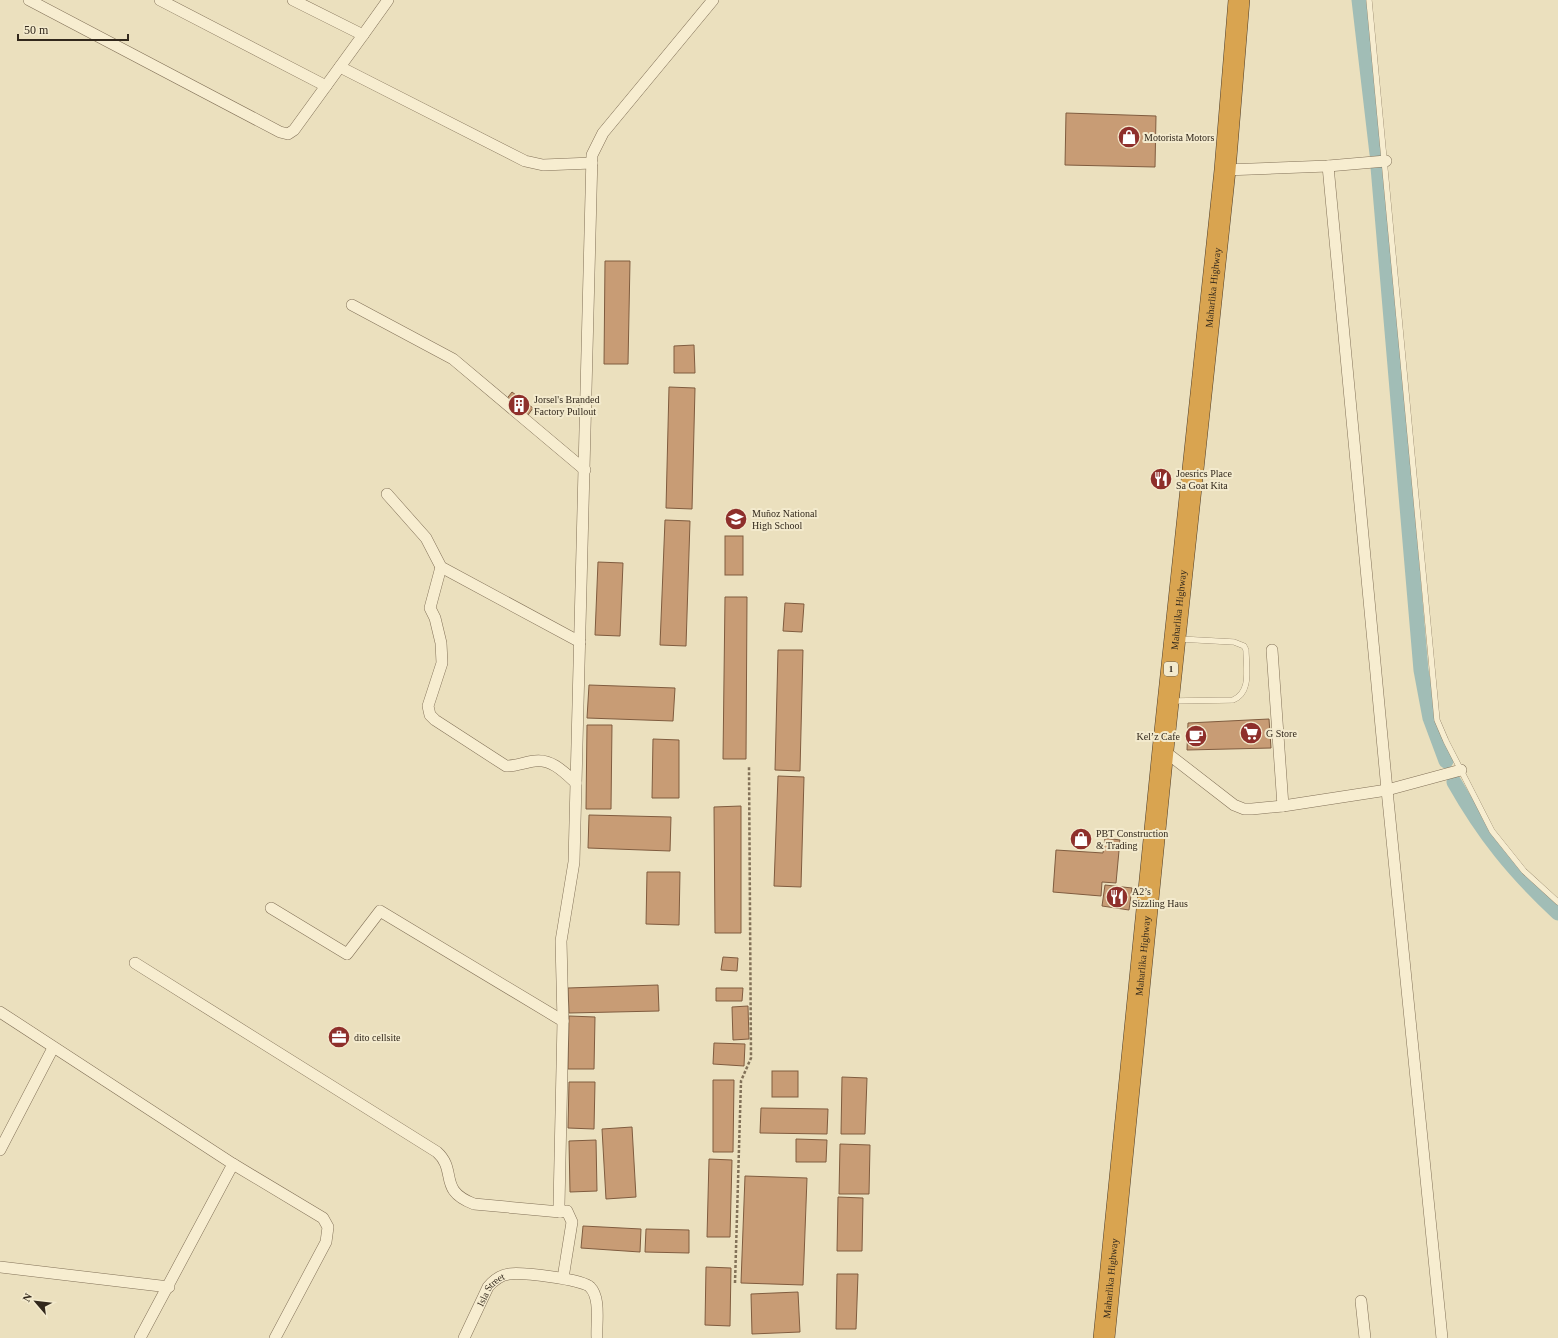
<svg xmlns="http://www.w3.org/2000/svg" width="1558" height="1338" viewBox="0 0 1558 1338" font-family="'Times New Roman',serif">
<rect width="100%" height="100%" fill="#ebe0be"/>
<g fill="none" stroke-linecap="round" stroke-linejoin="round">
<g stroke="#a1bdb6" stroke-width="15">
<path d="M1359 0 1377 154"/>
<path d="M1378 167 1421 670 1430 718 1446 761"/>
<path d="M1454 782C1484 835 1513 871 1558 913"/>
</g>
</g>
<g fill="#c89c75" stroke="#805c3f">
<path d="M1066 113 1156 116 1155 167 1065 165Z"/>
<path d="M605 261H630L628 364H604Z"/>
<path d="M694 345 695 373H674V346Z"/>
<path d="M669 387 695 388 692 509 666 508Z"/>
<path d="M512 392 533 408 526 418 505 401Z"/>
<path d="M665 520 690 521 686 646 660 645Z"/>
<rect x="725" y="536" width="18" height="39"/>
<path d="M598 562 623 563 620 636 595 635Z"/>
<path d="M725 597H747L746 759H723Z"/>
<path d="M785 603 804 604 802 632 783 631Z"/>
<path d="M778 650H803L800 771 775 770Z"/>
<path d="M589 685 675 688 673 721 587 718Z"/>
<path d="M1269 719 1271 748 1187 750 1188 723Z"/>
<path d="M587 725H612L611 809H586Z"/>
<path d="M653 739 679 740V798H652Z"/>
<path d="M778 776 804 777 801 887 774 886Z"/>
<path d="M741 806V933H715L714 807Z"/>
<path d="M589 815 671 817 670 851 588 848Z"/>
<path d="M1105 838 1120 840 1116 883 1102 882 1101 896 1053 892 1056 850 1103 853Z"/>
<path d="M647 872H680L679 925 646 924Z"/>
<path d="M1105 885 1132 888 1129 910 1102 906Z"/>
<path d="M723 957 738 958 737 971 721 970Z"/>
<path d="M658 985 659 1011 569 1013 568 988Z"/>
<path d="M716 988H743L742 1001H716Z"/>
<path d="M748 1006 749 1039 733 1040 732 1007Z"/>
<path d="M569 1016 595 1017 594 1069H568Z"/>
<path d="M714 1043 745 1044 744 1066 713 1064Z"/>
<rect x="772" y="1071" width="26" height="26"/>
<path d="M842 1077 867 1078 865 1134H841Z"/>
<path d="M713 1080H734L733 1152H713Z"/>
<path d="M569 1082H595L594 1129 568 1128Z"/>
<path d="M761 1108 828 1109 827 1134 760 1133Z"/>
<path d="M632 1127 636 1197 606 1199 602 1129Z"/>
<path d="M796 1139 827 1140 826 1162H796Z"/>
<path d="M596 1140 597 1191 570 1192 569 1141Z"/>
<path d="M840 1144 870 1145 869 1194H839Z"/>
<path d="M709 1159 732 1160 730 1237H707Z"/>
<path d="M745 1176 807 1178 803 1285 741 1283Z"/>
<path d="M838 1197 863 1198 862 1251H837Z"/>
<path d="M583 1226 641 1229 640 1252 581 1248Z"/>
<path d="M646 1229 689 1230V1253L645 1252Z"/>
<path d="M706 1267 731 1268 730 1326 705 1325Z"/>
<path d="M837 1274H858L856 1329H836Z"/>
<path d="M798 1292 800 1332 752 1334 751 1294Z"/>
</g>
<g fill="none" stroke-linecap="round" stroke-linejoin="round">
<g stroke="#827158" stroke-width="6">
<g id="lane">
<path d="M1369 0 1437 720 1446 741 1492 831 1524 871 1558 902"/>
<path d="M1172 701 1233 700C1252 692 1246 668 1246 650L1244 646 1234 642 1179 639"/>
</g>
</g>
<g stroke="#827158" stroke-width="12">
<g id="street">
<path d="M29 0 280 132 288 134 294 130 363 35 293 0"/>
<path d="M160 0 326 86"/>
<path d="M363 35 388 0"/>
<path d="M340 67 525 161 543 165 592 163"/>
<path d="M1328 166 1387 790 1442 1338"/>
<path d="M1225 170 1328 166 1386 161"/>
<path d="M352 305 453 359 585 470"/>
<path d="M387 494 426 538 441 567 580 642"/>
<path d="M441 567 430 608 435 618 441 643 442 663 428 706 430 715 435 720 506 766C517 766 525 762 535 761 552 759 564 772 576 783"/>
<path d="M1272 650 1283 806"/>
<path d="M1163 750 1234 805 1244 809H1252L1283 806 1387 790 1461 770"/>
<path d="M271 908 347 954 380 911 563 1021"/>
<path d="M135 963 437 1152C458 1171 437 1190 474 1204L560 1212"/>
<path d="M0 1012 233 1164 323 1218 328 1227 326 1242 275 1338"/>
<path d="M0 1150 53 1048"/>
<path d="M0 1267 169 1287"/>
<path d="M563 1278 572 1222 567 1211 560 1212 559 1205 563 1021 561 941 574 862 592 155 603 133 713 0"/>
<path d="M1361 1301 1365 1338"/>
<path d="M140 1338 233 1164"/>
<path id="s1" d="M464 1338 488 1287C493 1281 501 1275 509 1274 520 1272 583 1279 590 1287 601 1298 596 1323 597 1338"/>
</g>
</g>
<g stroke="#503f2c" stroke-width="22">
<g id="highway">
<path id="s2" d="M1104 1338 1163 750 1225 170 1239 0"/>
</g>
</g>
<path stroke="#827158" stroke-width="2.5" stroke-dasharray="3 2" stroke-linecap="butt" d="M735 1283 741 1081 751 1058 749 767"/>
<use href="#lane" stroke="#f7edd0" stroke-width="5.5"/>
<use href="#street" stroke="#f7edd0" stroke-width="11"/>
<use href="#highway" stroke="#d9a450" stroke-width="21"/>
</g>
<defs>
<g id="shop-disc" transform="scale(1.15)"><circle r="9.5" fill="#8e2f2b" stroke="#f3eacd"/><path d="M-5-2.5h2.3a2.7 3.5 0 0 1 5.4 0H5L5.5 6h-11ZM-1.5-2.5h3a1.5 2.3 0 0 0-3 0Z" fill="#fff"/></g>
<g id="building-disc" transform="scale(1.15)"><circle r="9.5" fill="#8e2f2b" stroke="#f3eacd"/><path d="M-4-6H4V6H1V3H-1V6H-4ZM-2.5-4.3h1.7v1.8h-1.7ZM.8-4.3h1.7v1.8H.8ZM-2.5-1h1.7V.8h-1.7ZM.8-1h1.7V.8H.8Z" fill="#fff"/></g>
<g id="restaurant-disc" transform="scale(1.15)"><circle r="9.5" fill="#8e2f2b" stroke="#f3eacd"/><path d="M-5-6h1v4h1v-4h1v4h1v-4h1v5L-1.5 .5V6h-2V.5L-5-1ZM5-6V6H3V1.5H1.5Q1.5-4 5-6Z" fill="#fff"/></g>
<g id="school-disc" transform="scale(1.15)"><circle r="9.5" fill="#8e2f2b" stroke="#f3eacd"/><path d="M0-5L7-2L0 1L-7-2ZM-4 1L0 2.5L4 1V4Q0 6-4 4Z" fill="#fff"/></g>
<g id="supermarket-disc" transform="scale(1.15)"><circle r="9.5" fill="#8e2f2b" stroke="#f3eacd"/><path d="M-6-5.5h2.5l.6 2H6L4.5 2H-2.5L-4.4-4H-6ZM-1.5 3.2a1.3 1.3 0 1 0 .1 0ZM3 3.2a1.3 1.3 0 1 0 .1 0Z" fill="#fff"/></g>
<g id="cafe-disc" transform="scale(1.15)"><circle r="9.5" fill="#8e2f2b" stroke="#f3eacd"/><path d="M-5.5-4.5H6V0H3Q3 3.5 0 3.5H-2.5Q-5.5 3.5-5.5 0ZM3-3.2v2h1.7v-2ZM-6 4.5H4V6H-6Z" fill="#fff"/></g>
<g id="office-disc" transform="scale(1.15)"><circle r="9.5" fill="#8e2f2b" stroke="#f3eacd"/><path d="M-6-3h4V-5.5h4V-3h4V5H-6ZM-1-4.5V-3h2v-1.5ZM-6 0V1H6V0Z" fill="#fff"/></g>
</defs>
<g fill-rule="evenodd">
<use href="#shop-disc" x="1129" y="137"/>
<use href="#building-disc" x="519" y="405"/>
<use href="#restaurant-disc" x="1161" y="479"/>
<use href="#school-disc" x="736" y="519"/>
<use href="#supermarket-disc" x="1251" y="733"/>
<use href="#cafe-disc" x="1196" y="736"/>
<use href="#shop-disc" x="1081" y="839"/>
<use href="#restaurant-disc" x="1117" y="897"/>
<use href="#office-disc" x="339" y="1037"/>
</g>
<g text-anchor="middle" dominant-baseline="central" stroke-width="4" stroke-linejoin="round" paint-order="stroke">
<rect fill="#f3eacd" stroke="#6c6251" stroke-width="1" x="1164" y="662" width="14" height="14" rx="3"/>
<g font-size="9" font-weight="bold" fill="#32281c">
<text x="1171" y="669">1</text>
</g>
<g font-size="10" fill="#32281c" stroke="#f3eacd" text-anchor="start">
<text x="1144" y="137">Motorista Motors</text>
<text x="534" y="399">Jorsel's Branded<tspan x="534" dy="12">Factory Pullout</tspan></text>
<text x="1176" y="473">Joesrics Place<tspan x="1176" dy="12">Sa Goat Kita</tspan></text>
<text x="752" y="513">Muñoz National<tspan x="752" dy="12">High School</tspan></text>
<text x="1266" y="733">G Store</text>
<text x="1180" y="736" text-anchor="end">Kel’z Cafe</text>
<text x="1096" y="833">PBT Construction<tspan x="1096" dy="12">&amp; Trading</tspan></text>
<text x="1132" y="891">A2’s<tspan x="1132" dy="12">Sizzling Haus</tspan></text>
<text x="354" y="1037">dito cellsite</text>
</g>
<g font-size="10" fill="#32281c" stroke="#f3eacd">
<text stroke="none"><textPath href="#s2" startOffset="1056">Maharlika Highway</textPath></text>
<text stroke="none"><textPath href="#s2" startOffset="732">Maharlika Highway</textPath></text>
<text stroke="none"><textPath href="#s2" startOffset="384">Maharlika Highway</textPath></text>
<text stroke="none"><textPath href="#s2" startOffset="60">Maharlika Highway</textPath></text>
<text stroke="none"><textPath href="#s1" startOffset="56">Isla Street</textPath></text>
</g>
</g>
<g transform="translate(36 1302) rotate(298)" stroke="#f3eacd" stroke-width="3" paint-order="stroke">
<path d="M0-3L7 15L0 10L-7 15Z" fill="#32281c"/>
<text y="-6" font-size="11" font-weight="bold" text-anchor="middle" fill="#32281c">N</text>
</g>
<path d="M18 34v6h110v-6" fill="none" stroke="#32281c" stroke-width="2"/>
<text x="24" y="34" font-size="12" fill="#32281c" stroke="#f3eacd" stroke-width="3" paint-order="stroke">50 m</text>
</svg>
